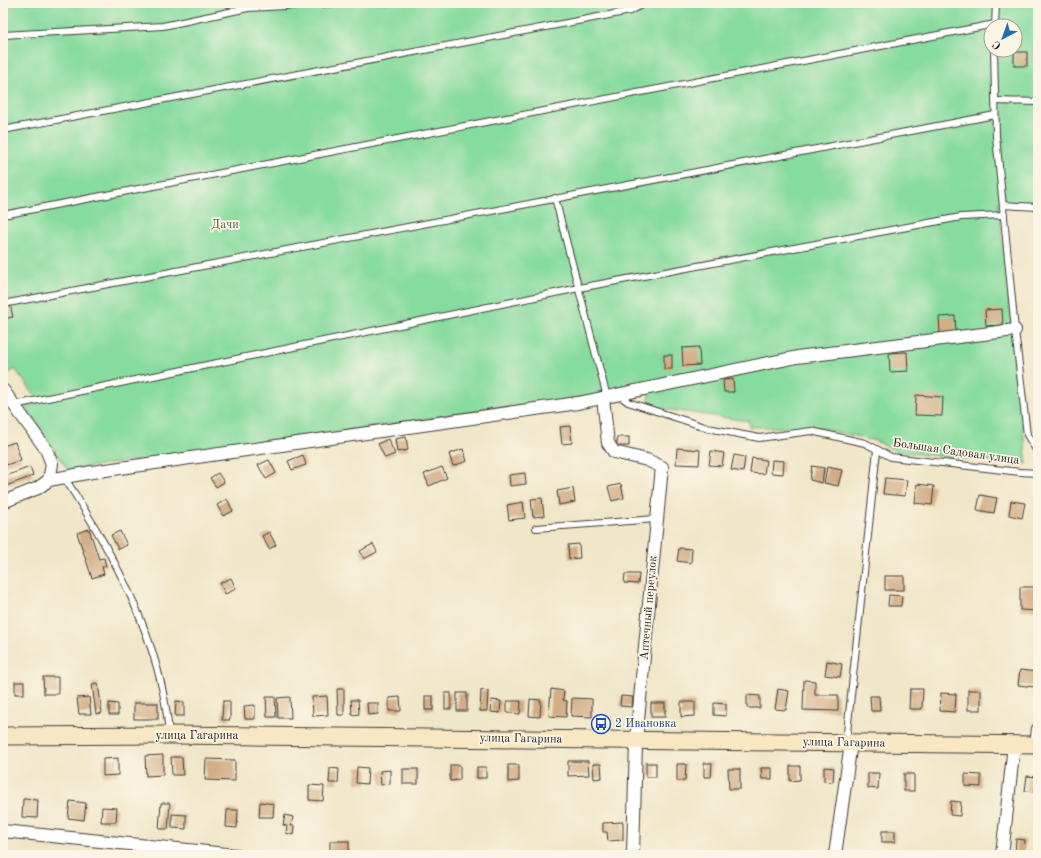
<svg xmlns="http://www.w3.org/2000/svg" width="1041" height="858" viewBox="0 0 1041 858" font-family="'Old Standard TT',serif">
<rect width="100%" height="100%" fill="#fcf5e5"/>
<filter id="ink" filterUnits="userSpaceOnUse"><feTurbulence type="fractalNoise" baseFrequency=".025" numOctaves="2"/><feDisplacementMap in="SourceGraphic" scale="8" xChannelSelector="R" yChannelSelector="G"/><feConvolveMatrix kernelMatrix="1 2 1 2 8 2 1 2 1" color-interpolation-filters="sRGB"/></filter>
<filter id="wash" filterUnits="userSpaceOnUse"><feTurbulence type="fractalNoise" baseFrequency=".012" numOctaves="4" result="noise"/><feDisplacementMap in="SourceGraphic" scale="16" xChannelSelector="R" yChannelSelector="G"/><feGaussianBlur stdDeviation="0.9" result="paint"/><feColorMatrix in="noise" values="0 0 0 0 0 0 0 0 0 0 0 0 0 0 0 0 0 1.4 0 .05"/><feComposite in="paint" operator="in"/></filter>
<g filter="url(#wash)">
<rect width="100%" height="100%" fill="#f0e6c8"/>
<path fill="#86db9e" stroke="#517c5d" fill-rule="evenodd" d="M3 3H1038V204L998 202 1027 464 898 452 876 441 820 428 749 427V421L650 407 648 385 603 394 68 470 25 407 40 402 15 369 3 377ZM991 26H1015V50H991Z"/>
<g id="blocks">
<g fill="#d3ae85">
<rect x="1014" y="52" width="13" height="14"/>
<path d="M10 304 13 317 3 319V306Z"/>
<path d="M1002 309 1003 325 986 326 985 310Z"/>
<path d="M955 316 956 332 940 333 939 317Z"/>
<path d="M699 347 700 365 683 366 682 348Z"/>
<path d="M907 352 908 371 890 372 889 353Z"/>
<rect x="664" y="355" width="8" height="14"/>
<path d="M733 379 734 392H724L723 380Z"/>
<path d="M916 395 943 397 942 416 915 415Z"/>
<path d="M570 426 572 443 562 444 560 427Z"/>
<path d="M406 437 408 450 397 452 395 439Z"/>
<rect x="617" y="437" width="12" height="9"/>
<path d="M388 439 395 454 385 458 378 444Z"/>
<path d="M15 442 21 460 3 466V446Z"/>
<path d="M677 448 700 450 699 465 676 464Z"/>
<path d="M463 449 467 461 453 466 449 454Z"/>
<path d="M711 451 724 453 722 466 709 465Z"/>
<path d="M303 455 306 465 292 470 288 461Z"/>
<path d="M734 455 745 457 743 472 731 470Z"/>
<path d="M752 458 766 460 764 474 750 473Z"/>
<path d="M269 460 276 473 266 479 258 465Z"/>
<path d="M772 460 784 461 783 474 771 473Z"/>
<path d="M812 466 824 468 822 483 810 480Z"/>
<path d="M30 467 33 476 3 487V477Z"/>
<path d="M442 467 447 478 429 486 424 474Z"/>
<path d="M827 467 842 470 838 486 824 483Z"/>
<path d="M218 473 224 482 216 487 210 478Z"/>
<path d="M525 473 526 484 510 486 509 475Z"/>
<path d="M885 478 907 480 905 496 883 494Z"/>
<path d="M621 484 624 498 612 501 608 487Z"/>
<path d="M917 484 934 486 932 505 915 503Z"/>
<path d="M573 488 575 502 559 505 557 491Z"/>
<path d="M980 495 997 498 994 513 977 510Z"/>
<path d="M542 498 544 516 533 517 531 499Z"/>
<path d="M227 499 233 511 223 516 217 505Z"/>
<path d="M1011 501 1025 503 1022 518 1009 515Z"/>
<path d="M523 502 525 518 509 520 507 505Z"/>
<path d="M89 529 99 559 104 558 106 566 102 567 104 574 92 578 77 533Z"/>
<path d="M120 531 127 545 118 549 111 535Z"/>
<path d="M269 532 276 545 269 549 262 536Z"/>
<path d="M373 544 377 552 364 559 360 551Z"/>
<path d="M579 544 580 558 569 559 568 545Z"/>
<path d="M679 548 692 549 691 563 677 561Z"/>
<path d="M625 574H639L638 584 624 583Z"/>
<rect x="885" y="576" width="19" height="14"/>
<path d="M231 578 236 589 225 594 220 583Z"/>
<path d="M1020 587H1038V611L1020 610Z"/>
<path d="M889 595 902 596 901 606H888Z"/>
<path d="M827 661 842 664 840 677 825 675Z"/>
<path d="M1020 670 1037 672 1035 687 1018 685Z"/>
<path d="M43 677H58V694H44Z"/>
<path d="M804 680 815 681V695H838V711L803 710Z"/>
<rect x="15" y="682" width="9" height="12"/>
<path d="M98 683 102 713 96 714 92 684Z"/>
<path d="M337 689H344V715H338Z"/>
<path d="M551 689 564 691 563 700 567 701 566 717 549 716Z"/>
<path d="M778 689 789 691 786 710 775 709Z"/>
<path d="M910 689H923L922 709H909Z"/>
<path d="M481 690 488 691 487 711H480Z"/>
<rect x="968" y="690" width="13" height="20"/>
<rect x="445" y="693" width="6" height="16"/>
<rect x="457" y="693" width="10" height="18"/>
<path d="M941 693 956 694 955 712 940 711Z"/>
<path d="M747 695 760 696V708H747Z"/>
<path d="M327 696 328 715 313 716 312 697Z"/>
<rect x="425" y="696" width="8" height="14"/>
<path d="M621 696 633 697 632 707 620 706Z"/>
<path d="M870 696H879L880 711H871Z"/>
<path d="M89 697 91 714H79L77 698Z"/>
<path d="M266 697H275L276 717H267Z"/>
<path d="M290 697 291 718H278L277 698Z"/>
<path d="M400 697 401 711H389V698Z"/>
<path d="M572 698 592 699V717L571 716Z"/>
<path d="M530 699 541 700 540 717 529 716Z"/>
<path d="M351 700H358L359 714 352 715Z"/>
<path d="M492 700 501 701 500 713 491 712Z"/>
<path d="M176 701 184 702V716H175Z"/>
<path d="M223 701H230V720H222Z"/>
<path d="M507 701H521L520 714 507 713Z"/>
<path d="M681 702H695V716L681 717Z"/>
<path d="M109 703 118 704V715H109Z"/>
<rect x="134" y="703" width="24" height="16"/>
<path d="M367 703H378V714L368 715Z"/>
<rect x="651" y="703" width="14" height="14"/>
<path d="M714 703 726 704V716L714 715Z"/>
<path d="M255 705V719H245L244 706Z"/>
<path d="M163 755V775L146 776 145 756Z"/>
<path d="M171 757H182L183 775H172Z"/>
<path d="M118 758V775L103 776V759Z"/>
<path d="M206 759 235 760V781L205 780Z"/>
<path d="M568 761H588L589 775 568 776Z"/>
<rect x="646" y="763" width="10" height="14"/>
<path d="M704 763H712L711 777H704Z"/>
<path d="M593 764H601L602 778 594 779Z"/>
<path d="M677 764H686L685 781H677Z"/>
<path d="M450 765H460V780L450 781Z"/>
<path d="M508 765H519V781L508 782Z"/>
<path d="M790 766H800V780L790 781Z"/>
<path d="M357 767 368 768 367 784 356 783Z"/>
<rect x="477" y="767" width="9" height="11"/>
<path d="M824 767 834 768 833 782 824 781Z"/>
<path d="M330 768 339 769 338 783H329Z"/>
<path d="M761 768H772V779H762Z"/>
<rect x="403" y="769" width="15" height="15"/>
<path d="M728 769H740V789H729Z"/>
<path d="M390 770V784L381 785 380 771Z"/>
<path d="M868 773H879L878 789 868 788Z"/>
<rect x="904" y="774" width="10" height="17"/>
<path d="M965 774 981 775V787L965 786Z"/>
<path d="M1027 776 1036 777 1035 792 1025 791Z"/>
<path d="M309 785 324 786 323 801 309 800Z"/>
<path d="M23 799 38 800 37 818 22 817Z"/>
<path d="M70 801 86 803 84 820 68 818Z"/>
<path d="M951 801 961 802 960 816 950 815Z"/>
<path d="M260 802 274 804 273 817H259Z"/>
<path d="M161 803H170L168 829H159Z"/>
<path d="M102 807 117 808 116 822H101Z"/>
<path d="M227 810H238L237 828 226 827Z"/>
<path d="M172 814 186 815V829L172 828Z"/>
<path d="M285 815 293 817 291 826H294L293 835 286 833 287 826 283 825Z"/>
<path d="M623 822V840L608 841 607 832H603V823Z"/>
<rect x="882" y="831" width="13" height="11"/>
<path d="M1016 839 1025 840 1024 855H1015Z"/>
<rect x="330" y="841" width="19" height="14"/>
<path d="M861 852 891 854V855H861Z"/>
</g>
</g>
</g>
<g filter="url(#ink)">
<use href="#blocks" fill-opacity="0" stroke="#3c3a36" stroke-width="1"/>
<g fill="none" stroke-linecap="round" stroke-linejoin="round">
<g stroke="#3c3a36" stroke-width="8">
<g id="lane">
<path d="M995 26 996 3"/>
<path d="M3 35 163 26 248 8 336 3"/>
<path d="M994 50 996 136 1015 330 1027 435 1038 453"/>
<path d="M995 101 1038 102"/>
<path d="M3 130 630 11 645 3"/>
<path d="M555 198 607 397"/>
<path d="M1003 205 1038 207"/>
<path d="M3 215 995 24"/>
<path d="M3 304 995 115"/>
<path d="M619 395 628 402 708 428 759 438 811 431 865 443 891 457 1020 472 1038 473"/>
<path d="M14 405 579 288 961 217 1004 215"/>
<path d="M64 477C113 553 162 642 169 734"/>
<path d="M536 528 656 519"/>
<path d="M846 742 877 450"/>
</g>
</g>
<g stroke="#3c3a36" stroke-width="14">
<g id="street">
<path d="M3 390 46 449 52 464 49 480 38 488 3 502"/>
<path d="M603 398 608 443 614 452 647 460 662 467 636 741 633 855"/>
<path d="M49 480 92 472 578 403 797 357 1015 330"/>
<path d="M1036 745 1038 729"/>
<path d="M3 831 236 855"/>
<path d="M835 855 851 743"/>
<path d="M1002 855 1014 745"/>
</g>
</g>
<g stroke="#3c3a36" stroke-width="19">
<path id="secondary" d="M3 736 169 735 1038 745"/>
</g>
<use href="#lane" stroke="#fff" stroke-width="6"/>
<use href="#street" stroke="#fff" stroke-width="12"/>
<use href="#secondary" stroke="#f9e7c3" stroke-width="17"/>
</g>
</g>
<defs>
<g id="bus-ring" transform="scale(1)"><circle r="9.5" fill="#fcf5e5" stroke="#1a4fb4" stroke-width="1.5"/><path d="M-5-6H5V4H4V6H2V4H-2V6H-4V4H-5ZM-3.5-4V0h7V-4ZM-3.5 1.2v1.5H-2V1.2ZM2 1.2v1.5H3.5V1.2Z" fill="#1a4fb4"/></g>
</defs>
<g fill-rule="evenodd">
<use href="#bus-ring" x="601" y="724"/>
</g>
<g text-anchor="middle" dominant-baseline="central" stroke-width="3.5" stroke-linejoin="round" paint-order="stroke">
<g font-size="12" fill="#415f4a" stroke="#fcf5e5">
<text x="225" y="225">Дачи</text>
</g>
<g font-size="12" fill="#1c1c1c" stroke="#fcf5e5">
<text transform="translate(956 452) rotate(8)">Большая Садовая улица</text>
<text transform="translate(649 608) rotate(-85)">Аптечный переулок</text>
<text x="197" y="736">улица Гагарина</text>
<text transform="translate(521 739) rotate(1)">улица Гагарина</text>
<text transform="translate(844 743) rotate(1)">улица Гагарина</text>
</g>
<g font-size="12" fill="#164399" stroke="#fcf5e5" text-anchor="start">
<text x="615" y="724">2 Ивановка</text>
</g>
</g>
<rect width="1041" height="858" fill="none" stroke="#fcf5e5" stroke-width="16"/>
<g transform="translate(1003 38) rotate(221)"><circle r="19" fill="#fcf5e5" stroke="#a29e95"/>
<path d="M0-3L7 15L0 10L-7 15Z" fill="#1f6fb2"/>
<text y="-6" font-size="11" font-weight="bold" text-anchor="middle" fill="#1c1c1c">С</text>
</g>
</svg>
